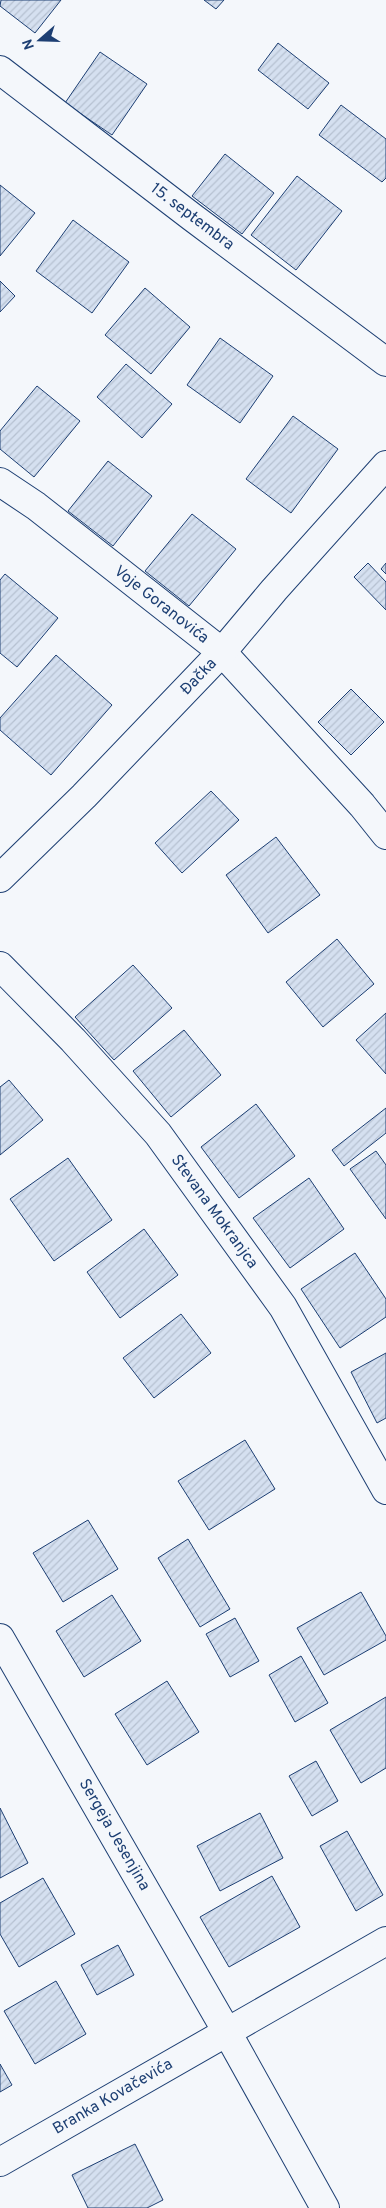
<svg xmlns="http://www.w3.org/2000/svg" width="386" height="2208" viewBox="0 0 386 2208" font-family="Overpass,sans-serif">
<defs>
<pattern id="building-hatch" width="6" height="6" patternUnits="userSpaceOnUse" patternTransform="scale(1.25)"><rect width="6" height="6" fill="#d5e0f0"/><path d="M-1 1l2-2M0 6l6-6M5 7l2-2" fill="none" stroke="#b6c1d1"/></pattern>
</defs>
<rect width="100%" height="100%" fill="#f4f7fb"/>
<g fill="url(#building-hatch)" stroke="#1d3f73">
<path d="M1 0H61L35 33 0 6Z"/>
<path d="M204 0H224L216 9Z"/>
<path d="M278 43 329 83 308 109 258 70Z"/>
<path d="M100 52 147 84 112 135 65 103Z"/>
<path d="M341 105 386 139V178L382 182 319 135Z"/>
<path d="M225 154 274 193 242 234 192 196Z"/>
<path d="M297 176 342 211 296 270 251 235Z"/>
<path d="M0 185 35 213 0 256Z"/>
<path d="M73 220 129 262 92 313 36 271Z"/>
<path d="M0 281 15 296 0 312Z"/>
<path d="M145 288 190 327 151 374 105 335Z"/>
<path d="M220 338 273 376 240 423 187 385Z"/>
<path d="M126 364 172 404 142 438 97 397Z"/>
<path d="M37 386 80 421 34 477 0 449V431Z"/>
<path d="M293 416 338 449 291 513 246 479Z"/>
<path d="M108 461 152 496 113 546 68 511Z"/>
<path d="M192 514 236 549 189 606 145 571Z"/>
<path d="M368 563 386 582V610L354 577Z"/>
<path d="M386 563V574L381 569Z"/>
<path d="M5 574 58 618 17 667 0 653V580Z"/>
<path d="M56 655 112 705 51 775 0 730V718Z"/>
<path d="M351 689 384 722 351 755 318 722Z"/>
<path d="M211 791 239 820 182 873 155 843Z"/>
<path d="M276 837 320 895 268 933 226 875Z"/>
<path d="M337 939 374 984 323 1027 286 982Z"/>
<path d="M133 965 172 1008 114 1060 75 1017Z"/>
<path d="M386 1013V1074L356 1040Z"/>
<path d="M184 1030 221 1075 171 1117 133 1071Z"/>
<path d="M9 1080 43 1120 0 1155V1087Z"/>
<path d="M256 1104 295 1156 239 1198 201 1147Z"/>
<path d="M386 1108V1133L344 1166 332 1150Z"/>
<path d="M376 1151 386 1165V1219L350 1169Z"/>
<path d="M68 1158 112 1220 54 1261 10 1199Z"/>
<path d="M309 1178 344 1229 290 1268 253 1218Z"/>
<path d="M144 1229 178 1275 120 1318 87 1272Z"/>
<path d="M355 1253 386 1299V1317L340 1348 301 1289Z"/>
<path d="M181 1314 211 1353 154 1398 123 1358Z"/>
<path d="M386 1353V1418L377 1423 351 1372Z"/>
<path d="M245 1440 275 1489 209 1530 178 1481Z"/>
<path d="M88 1520 118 1569 63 1602 33 1553Z"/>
<path d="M188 1539 230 1609 200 1627 158 1558Z"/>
<path d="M361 1592 386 1636V1640L324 1675 297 1628Z"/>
<path d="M112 1595 141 1641 84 1677 56 1631Z"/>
<path d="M235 1618 259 1661 230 1677 206 1634Z"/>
<path d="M301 1656 328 1703 295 1722 269 1675Z"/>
<path d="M167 1681 199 1732 147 1765 115 1714Z"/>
<path d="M386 1697V1768L361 1783 330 1730Z"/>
<path d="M316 1761 338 1801 312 1816 289 1776Z"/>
<path d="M0 1808 28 1863 0 1878Z"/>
<path d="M260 1813 283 1858 220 1891 197 1846Z"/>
<path d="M347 1831 383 1895 356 1911 320 1846Z"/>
<path d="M272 1876 300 1927 229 1967 200 1917Z"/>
<path d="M43 1878 75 1934 19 1967 0 1934V1903Z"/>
<path d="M118 1945 134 1975 97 1995 81 1965Z"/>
<path d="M56 1981 86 2034 35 2064 4 2011Z"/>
<path d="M0 2064 12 2085 0 2092Z"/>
<path d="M135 2144 163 2200 147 2208H88L72 2175Z"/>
</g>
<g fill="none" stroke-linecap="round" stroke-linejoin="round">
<g stroke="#1d3f73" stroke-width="30">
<g id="minor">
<path d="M0 70 192 217 386 362"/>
<path d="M0 482 36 506 222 652 362 805 386 835"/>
<path d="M0 878 84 796 222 652 274 590 386 465"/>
<path d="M0 966 73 1040 158 1134 283 1307 386 1490"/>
<path d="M0 1638 227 2032 325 2208"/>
<path d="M0 2162 386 1941"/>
</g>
</g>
<use href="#minor" stroke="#f4f7fb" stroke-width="28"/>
</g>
<g text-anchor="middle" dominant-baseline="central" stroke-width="4" stroke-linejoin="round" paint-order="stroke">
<g font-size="16" fill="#1d3f73" stroke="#f4f7fb">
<text transform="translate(192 217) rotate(37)">15. septembra</text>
<text transform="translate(161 605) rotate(38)">Voje Goranovića</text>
<text transform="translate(199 677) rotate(-46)">Đačka</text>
<text transform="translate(214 1212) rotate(54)">Stevana Mokranjca</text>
<text transform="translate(114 1835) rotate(60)">Sergeja Jesenjina</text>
<text transform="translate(113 2097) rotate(-30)">Branka Kovačevića</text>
</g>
</g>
<g transform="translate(40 40) rotate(250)" stroke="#f4f7fb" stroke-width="4" paint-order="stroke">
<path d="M0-4L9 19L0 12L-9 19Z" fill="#1d3f73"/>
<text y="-8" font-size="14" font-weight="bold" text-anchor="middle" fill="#1d3f73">N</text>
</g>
</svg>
